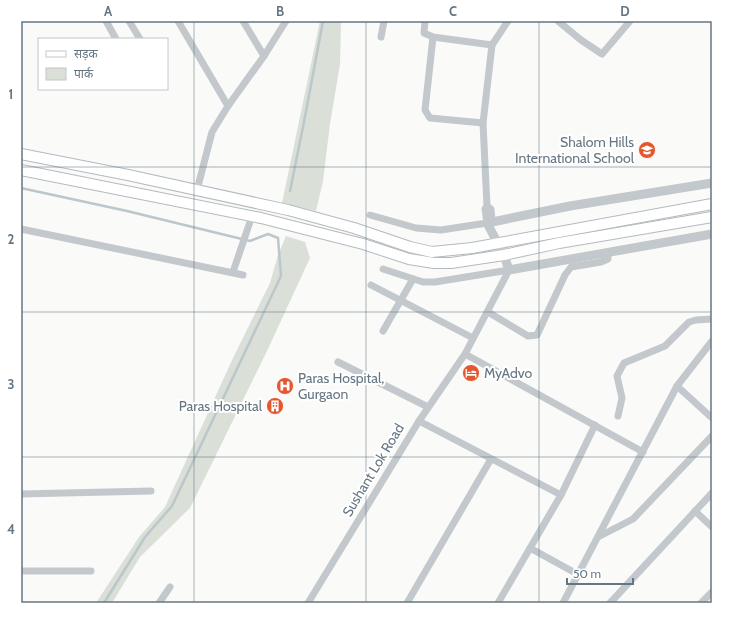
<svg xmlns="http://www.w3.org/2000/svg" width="733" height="624" viewBox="0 0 733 624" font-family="Cabin,'Noto Sans Devanagari',sans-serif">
<rect width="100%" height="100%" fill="#fafaf8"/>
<g fill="#dadfd7">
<path d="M320 21H341L340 64 330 124 323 181 316 211 282 203Z"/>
<path d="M286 236 305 242 310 258 267 351 190 508 140 557 112 603H96L139 537 165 507 233 358 270 283 278 255Z"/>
</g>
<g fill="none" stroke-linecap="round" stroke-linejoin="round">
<g stroke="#bbc7cb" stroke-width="2.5">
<path d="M21 188 127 211 250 241 268 234 278 238 281 276 172 506 145 537 104 603"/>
<path d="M290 191 304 122 323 21"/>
</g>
<g stroke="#b3babf" stroke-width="12">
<g id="secondary">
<path d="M21 154 128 175 288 210 354 228 410 247 432 252 472 248 712 204"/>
<path d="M21 170 261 218 363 244 409 259 434 263H451L504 255 559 243 712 217"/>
</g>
</g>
<g stroke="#c3c8cc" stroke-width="7">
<path d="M106 21 116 39"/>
<path d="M129 21 140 39"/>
<path d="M178 21 228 106"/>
<path d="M243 21 264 56"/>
<path d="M425 21 424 33 433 37 492 45"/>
<path d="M558 21 581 40 602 54 630 21"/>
<path d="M381 37 384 21"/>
<path d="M433 37 425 110 430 118 483 123"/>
<path d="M197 190 212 132 228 106 264 56 286 21"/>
<path d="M487 206 491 209 492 222"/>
<path d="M370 215 416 228 441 230 487 223 485 209 487 206 483 123 492 45 508 21"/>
<path d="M21 229 243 275"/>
<path d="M383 269 423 282H435L509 270"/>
<path d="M233 272 252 216"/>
<path d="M371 285 473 338"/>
<path d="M488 312 528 336 537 335 565 275 571 267 601 262 608 259V252"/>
<path d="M383 331 413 279"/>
<path d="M465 354 643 452"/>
<path d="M338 362 428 407"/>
<path d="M677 386 712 418"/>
<path d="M618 416 622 398 617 376 624 363 665 346 689 322 696 320 712 319"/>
<path d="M419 421 561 495"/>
<path d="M21 494 151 491"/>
<path d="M695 511 712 527"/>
<path d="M598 537 633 519 712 436"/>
<path d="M530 548 579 575"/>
<path d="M21 571H91"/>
<path d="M159 603 170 587"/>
<path d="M308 603 419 421 465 354 509 270"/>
<path d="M407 603 491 459"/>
<path d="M498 603 561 495 595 425"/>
<path d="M563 603 677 386 712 341"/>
<path d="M610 603 712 493"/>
<path d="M701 603 712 592"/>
</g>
<path stroke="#c3c8cc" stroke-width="9" d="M712 183 570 206 487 223 504 255 509 270 712 234"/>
<use href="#secondary" stroke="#fff" stroke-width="10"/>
</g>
<path fill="none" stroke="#657683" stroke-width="1" stroke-opacity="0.55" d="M194 21V603M366 21V603M539 21V603M21 167H712M21 312H712M21 457H712"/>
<defs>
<g id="school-disc" transform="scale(0.9)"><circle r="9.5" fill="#e4572e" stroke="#fff"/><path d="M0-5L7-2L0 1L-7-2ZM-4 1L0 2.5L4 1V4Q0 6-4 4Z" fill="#fff"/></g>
<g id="hotel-disc" transform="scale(0.9)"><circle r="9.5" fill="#e4572e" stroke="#fff"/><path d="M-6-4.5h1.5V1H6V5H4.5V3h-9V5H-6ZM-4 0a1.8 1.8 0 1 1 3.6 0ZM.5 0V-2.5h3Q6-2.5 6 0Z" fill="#fff"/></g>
<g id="hospital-disc" transform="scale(0.9)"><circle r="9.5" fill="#e4572e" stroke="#fff"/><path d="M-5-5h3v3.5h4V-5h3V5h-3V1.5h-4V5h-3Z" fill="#fff"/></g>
<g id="building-disc" transform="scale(0.9)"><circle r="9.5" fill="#e4572e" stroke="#fff"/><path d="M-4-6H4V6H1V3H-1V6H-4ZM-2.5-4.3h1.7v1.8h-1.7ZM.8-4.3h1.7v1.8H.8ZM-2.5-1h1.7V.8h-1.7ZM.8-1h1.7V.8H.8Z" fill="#fff"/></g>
</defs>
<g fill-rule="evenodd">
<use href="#school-disc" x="647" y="150"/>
<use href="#hotel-disc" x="471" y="373"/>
<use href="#hospital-disc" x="285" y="386"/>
<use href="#building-disc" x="275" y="406"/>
</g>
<g text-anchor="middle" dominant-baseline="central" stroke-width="4" stroke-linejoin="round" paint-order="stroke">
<g font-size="14" fill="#657683" stroke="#fff" text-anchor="end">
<text x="634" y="142">Shalom Hills<tspan x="634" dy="16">International School</tspan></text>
<text x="484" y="373" text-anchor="start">MyAdvo</text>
<text x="298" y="378" text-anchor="start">Paras Hospital,<tspan x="298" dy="16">Gurgaon</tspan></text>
<text x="262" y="406">Paras Hospital</text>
</g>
<g font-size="14" fill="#657683" stroke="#fff">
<text transform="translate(373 470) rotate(-59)">Sushant Lok Road</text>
</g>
</g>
<rect width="733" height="624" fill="none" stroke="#ffffff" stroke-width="44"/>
<rect x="38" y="38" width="130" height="52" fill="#ffffff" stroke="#c1c8cd"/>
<rect x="46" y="51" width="20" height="6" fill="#ffffff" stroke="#c1c8cd"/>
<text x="74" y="58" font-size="12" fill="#657683">सड़क</text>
<rect x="46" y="68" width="20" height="12" fill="#dadfd7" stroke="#c1c8cd"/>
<text x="74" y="78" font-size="12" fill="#657683">पार्क</text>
<path d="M567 578v6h66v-6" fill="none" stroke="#657683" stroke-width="2"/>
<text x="573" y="578" font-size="12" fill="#657683" stroke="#ffffff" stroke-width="3" paint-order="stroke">50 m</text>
<rect x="22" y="22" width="689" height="580" fill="none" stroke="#657683" stroke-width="1.5"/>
<g font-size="13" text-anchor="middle" font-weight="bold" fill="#657683">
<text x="108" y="16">A</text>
<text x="280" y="16">B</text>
<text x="453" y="16">C</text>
<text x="625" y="16">D</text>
<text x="11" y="99">1</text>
<text x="11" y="244">2</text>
<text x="11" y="389">3</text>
<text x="11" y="534">4</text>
</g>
</svg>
